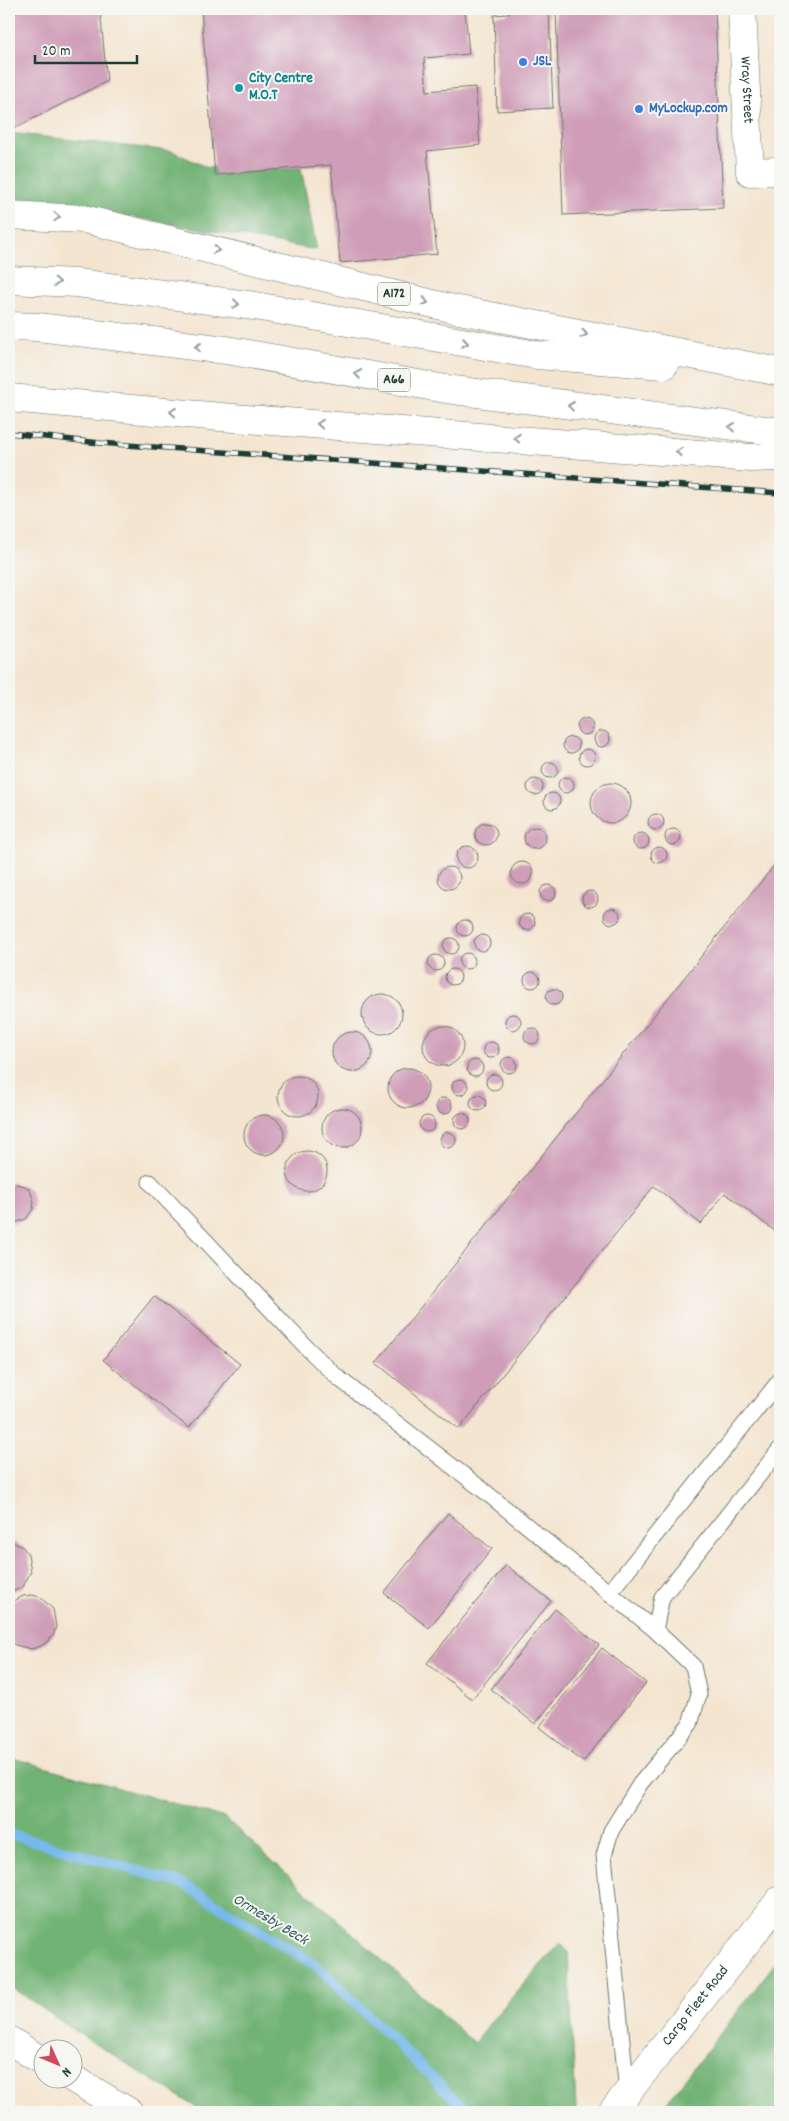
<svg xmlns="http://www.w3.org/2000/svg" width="789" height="2121" viewBox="0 0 789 2121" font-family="Dekko,sans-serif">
<rect width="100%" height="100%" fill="#f6f6f2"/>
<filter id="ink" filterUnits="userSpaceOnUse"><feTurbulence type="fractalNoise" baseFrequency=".02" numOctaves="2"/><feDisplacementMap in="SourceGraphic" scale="10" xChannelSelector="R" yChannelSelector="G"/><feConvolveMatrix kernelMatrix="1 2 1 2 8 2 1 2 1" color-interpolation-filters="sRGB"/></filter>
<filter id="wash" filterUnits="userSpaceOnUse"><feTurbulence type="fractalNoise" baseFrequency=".0096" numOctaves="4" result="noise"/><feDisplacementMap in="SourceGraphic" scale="20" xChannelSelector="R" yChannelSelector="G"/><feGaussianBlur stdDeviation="1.12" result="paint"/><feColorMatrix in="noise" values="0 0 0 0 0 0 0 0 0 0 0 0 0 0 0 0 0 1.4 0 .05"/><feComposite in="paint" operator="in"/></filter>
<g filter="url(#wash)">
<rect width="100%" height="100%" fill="#f4e5d0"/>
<g fill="#71b275" stroke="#487854">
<path d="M9 133 172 151 208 168 214 167 215 175 301 168 317 250 49 202 9 200Z"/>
<path d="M9 1757 225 1818 474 2043 497 2014 560 1943 568 1951 576 2107 575 2112H204L95 2044 9 1986Z"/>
<path d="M780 1957V2112H659Z"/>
</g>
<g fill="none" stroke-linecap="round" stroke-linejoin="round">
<path stroke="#77b9ec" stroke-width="10" d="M9 1834 183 1884 317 1966 468 2112"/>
</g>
<g id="blocks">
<g fill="#cf9db8">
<path d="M24 9H100L107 81 9 131V16Z"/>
<path d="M201 9H465L469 54 424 58 427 91 475 87 480 145 427 151 437 254 340 263 331 165 215 175Z"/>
<path d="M508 9H549L553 108 497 111 494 15 509 14Z"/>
<path d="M556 9H715L723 208 563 215Z"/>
<path d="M775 12H780V130H779Z"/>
<circle cx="585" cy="727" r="8"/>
<circle cx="602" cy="739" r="8"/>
<circle cx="571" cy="745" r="8"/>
<circle cx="587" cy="757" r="8"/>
<circle cx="550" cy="770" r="8"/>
<circle cx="566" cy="785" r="8"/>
<circle cx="535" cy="787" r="8"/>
<circle cx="611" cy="803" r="20"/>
<circle cx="552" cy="801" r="8"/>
<circle cx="656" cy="822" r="8"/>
<circle cx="486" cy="834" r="11"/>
<circle cx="535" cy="838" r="11"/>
<circle cx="673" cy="837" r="8"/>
<circle cx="641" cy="841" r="8"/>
<circle cx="467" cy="857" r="11"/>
<circle cx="659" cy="855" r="8"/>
<path d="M780 858V1235L725 1193 701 1224 654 1186 459 1429 376 1363Z"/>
<circle cx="522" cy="873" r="11"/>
<circle cx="449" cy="878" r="11"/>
<circle cx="548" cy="893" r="8"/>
<circle cx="590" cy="899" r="8"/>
<circle cx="612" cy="916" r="8"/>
<circle cx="527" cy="922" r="8"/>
<circle cx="465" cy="928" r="8"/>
<circle cx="482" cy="943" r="8"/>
<circle cx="451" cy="946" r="8"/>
<circle cx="467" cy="961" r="8"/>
<circle cx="436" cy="963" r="8"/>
<circle cx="453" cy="977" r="8"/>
<circle cx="532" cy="980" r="8"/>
<circle cx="554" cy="997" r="8"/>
<circle cx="382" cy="1014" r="20"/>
<circle cx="513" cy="1022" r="8"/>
<circle cx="443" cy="1046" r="20"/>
<circle cx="532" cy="1036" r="8"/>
<circle cx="352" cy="1052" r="20"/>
<circle cx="491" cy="1050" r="8"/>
<circle cx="509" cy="1065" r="8"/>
<circle cx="475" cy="1068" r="8"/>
<circle cx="408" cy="1088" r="20"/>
<circle cx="494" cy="1082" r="8"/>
<circle cx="298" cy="1096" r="20"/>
<circle cx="460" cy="1087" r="8"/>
<circle cx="478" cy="1103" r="8"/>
<circle cx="444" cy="1106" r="8"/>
<circle cx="342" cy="1128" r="20"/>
<circle cx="462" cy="1121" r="8"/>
<circle cx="264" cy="1135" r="20"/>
<circle cx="427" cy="1124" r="8"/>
<circle cx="448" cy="1140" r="8"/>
<circle cx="307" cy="1171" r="20"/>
<path d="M12 1183 25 1186 30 1190 34 1202 33 1209 26 1219 14 1223 9 1222V1184Z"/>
<path d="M154 1296 240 1364 189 1428 103 1360Z"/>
<path d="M448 1513 492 1549 429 1628 384 1593Z"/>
<path d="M9 1540 23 1547 28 1554 31 1571 23 1587 9 1593Z"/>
<path d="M506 1565 551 1601 472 1699 427 1663Z"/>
<path d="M32 1595 40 1597 53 1609 56 1626 54 1634 48 1641 41 1646 32 1649 15 1645 9 1639V1604L23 1596Z"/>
<path d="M555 1609 599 1645 535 1724 491 1689Z"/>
<path d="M602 1648 646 1683 583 1762 539 1727Z"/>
</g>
</g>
</g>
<g filter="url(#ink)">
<use href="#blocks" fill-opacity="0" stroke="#6a786b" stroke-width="1"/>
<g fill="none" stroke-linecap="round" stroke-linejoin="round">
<g stroke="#6a786b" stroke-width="17">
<g id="service">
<path d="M150 1182 308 1349 337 1377 483 1490 655 1630"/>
<path d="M609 1593 780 1380"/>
<path d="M627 2093 604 1855 611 1831 640 1784 690 1724 699 1694 693 1666 655 1630 662 1597 780 1449"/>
</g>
</g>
<g stroke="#6a786b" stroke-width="29">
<g id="minor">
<path id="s1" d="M742 9 750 172 780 171"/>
<path id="s2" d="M612 2112 780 1900"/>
</g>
</g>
<g stroke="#6a786b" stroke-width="29">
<g id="tertiary">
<path d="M9 2040 42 2061"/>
<path d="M72 2078 129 2112"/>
</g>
</g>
<g stroke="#6a786b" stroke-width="29">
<g id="trunk">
<path d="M9 215 84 219 454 309 780 372"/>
<path d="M9 280 77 283 255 306 537 355 664 365"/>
<path d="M9 326 38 327 226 350 446 389 780 432"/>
<path d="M9 398 221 417 751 458 780 457"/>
</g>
</g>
<use href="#service" stroke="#fff" stroke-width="15"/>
<use href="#minor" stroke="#fff" stroke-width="28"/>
<use href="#tertiary" stroke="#fff" stroke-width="28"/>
<use href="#trunk" stroke="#fff" stroke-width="28"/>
<g stroke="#1f3d34" stroke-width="5.5">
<path id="rail" d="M9 433 100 443 780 493"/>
</g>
<use href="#rail" stroke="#f6f6f2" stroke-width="4" stroke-dasharray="11" stroke-linecap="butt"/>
</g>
<defs><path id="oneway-chevron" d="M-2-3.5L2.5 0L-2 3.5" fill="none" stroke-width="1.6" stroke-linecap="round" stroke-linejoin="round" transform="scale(1.25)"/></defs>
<g stroke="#8f9e9a">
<use href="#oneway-chevron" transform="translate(57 217) rotate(3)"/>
<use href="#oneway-chevron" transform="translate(216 250) rotate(13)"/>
<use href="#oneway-chevron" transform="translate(57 282) rotate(3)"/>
<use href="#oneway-chevron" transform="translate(425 302) rotate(14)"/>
<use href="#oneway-chevron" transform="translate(236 304) rotate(7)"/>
<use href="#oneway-chevron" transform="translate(584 334) rotate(11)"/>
<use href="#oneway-chevron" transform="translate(465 343) rotate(10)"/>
<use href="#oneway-chevron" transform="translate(198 347) rotate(-173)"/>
<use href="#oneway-chevron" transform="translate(358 374) rotate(-170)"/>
<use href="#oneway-chevron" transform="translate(571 406) rotate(-173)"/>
<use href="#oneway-chevron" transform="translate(173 412) rotate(-175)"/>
<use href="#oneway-chevron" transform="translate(320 424) rotate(-176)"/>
<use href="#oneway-chevron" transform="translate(732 427) rotate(-173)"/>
<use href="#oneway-chevron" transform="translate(517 438) rotate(-176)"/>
<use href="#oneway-chevron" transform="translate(679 452) rotate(-175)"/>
</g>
</g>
<g fill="#3f7fe0" stroke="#f6f6f2" stroke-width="2">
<circle cx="523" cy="62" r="5"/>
<circle cx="639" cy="109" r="5"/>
</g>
<circle fill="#0f9aa8" stroke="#f6f6f2" stroke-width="2" cx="239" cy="88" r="5"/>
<g text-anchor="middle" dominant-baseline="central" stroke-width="4" stroke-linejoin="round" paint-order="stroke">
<g fill="#f6f6f2" stroke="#60746d" stroke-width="1">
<rect x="378" y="282.5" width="32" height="23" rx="4"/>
<rect x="378" y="368.5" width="32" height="23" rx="4"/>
</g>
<g font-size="14" font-weight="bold" fill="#1f3d34">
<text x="394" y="294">A172</text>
<text x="394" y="380">A66</text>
</g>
<g font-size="15" font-weight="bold" fill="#366cbe" stroke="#f6f6f2" text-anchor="start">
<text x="533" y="62">JSL</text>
<text x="649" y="109">MyLockup.com</text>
</g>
<g font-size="15" font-weight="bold" fill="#0d838f" stroke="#f6f6f2" text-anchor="start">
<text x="249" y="79">City Centre<tspan x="249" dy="17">M.O.T</tspan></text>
</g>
<g font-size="15" fill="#1f3d34" stroke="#f6f6f2">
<text stroke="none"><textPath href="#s1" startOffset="81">Wray Street</textPath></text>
<text stroke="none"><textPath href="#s2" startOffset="135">Cargo Fleet Road</textPath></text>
</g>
<g font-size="16" font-style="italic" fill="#355c62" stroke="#f6f6f2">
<text transform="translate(270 1920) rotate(31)">Ormesby Beck</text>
</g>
</g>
<rect width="789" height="2121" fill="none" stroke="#f6f6f2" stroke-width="30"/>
<g transform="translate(58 2064) rotate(134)"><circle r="24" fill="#f6f6f2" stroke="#a0aca6"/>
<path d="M0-4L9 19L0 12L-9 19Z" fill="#d1495b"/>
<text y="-8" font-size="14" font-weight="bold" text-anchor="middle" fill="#1f3d34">N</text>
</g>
<path d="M35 55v8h102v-8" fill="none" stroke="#1f3d34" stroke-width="2.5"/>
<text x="42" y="55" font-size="15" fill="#1f3d34" stroke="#f6f6f2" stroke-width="4" paint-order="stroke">20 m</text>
</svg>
